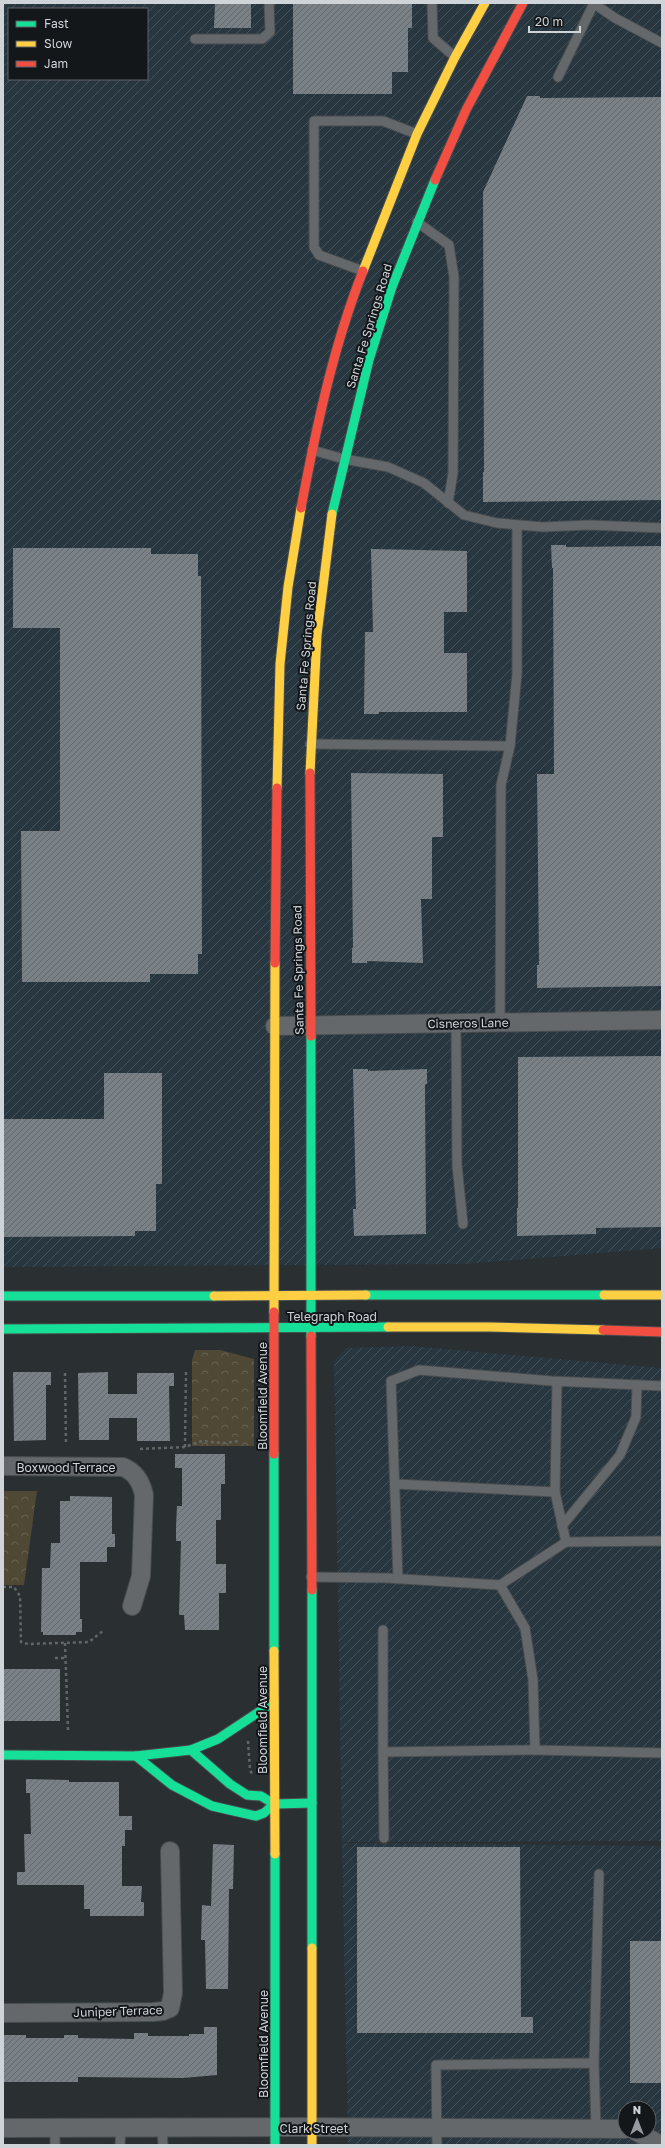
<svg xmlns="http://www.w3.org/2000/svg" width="665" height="2148" viewBox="0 0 665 2148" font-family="'Golos Text',sans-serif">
<defs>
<pattern id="industrial-furrows" width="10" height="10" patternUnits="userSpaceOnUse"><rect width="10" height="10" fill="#28363f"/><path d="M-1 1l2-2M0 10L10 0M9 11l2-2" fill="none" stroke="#46525a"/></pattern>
<pattern id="park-crowns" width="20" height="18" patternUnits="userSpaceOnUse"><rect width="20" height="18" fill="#4f4835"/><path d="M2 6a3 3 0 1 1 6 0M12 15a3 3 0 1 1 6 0" fill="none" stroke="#676252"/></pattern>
<pattern id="building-hatch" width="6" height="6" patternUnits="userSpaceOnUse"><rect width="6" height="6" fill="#798086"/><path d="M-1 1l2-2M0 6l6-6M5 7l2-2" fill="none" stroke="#646a6e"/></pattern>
</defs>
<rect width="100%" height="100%" fill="#2a2f32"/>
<g fill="url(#industrial-furrows)" fill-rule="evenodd">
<path d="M3 3H662V1248L464 1264 3 1267ZM9 9H147V79H9Z"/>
<path d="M411 1346 662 1368V1841L342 1842 334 1361 346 1348Z"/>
<path d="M342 1843 662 1846V2145H348ZM625 2108H649V2132H625Z"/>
</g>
<g fill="url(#park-crowns)">
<path d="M195 1350H220L254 1359V1446H192V1360Z"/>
<path d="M3 1491H37L24 1585H3Z"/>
</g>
<g fill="url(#building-hatch)">
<path d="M215 3H251V28H214Z"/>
<path d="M293 3H412V28H408V72H392V94H293Z"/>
<path d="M527 96H540V98L662 97V500L483 502V472H484L483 192Z"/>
<path d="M551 545H566V547L662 546V986L537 988V965H539L537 774H554L553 568H552Z"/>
<path d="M13 548H151V554H198V576H201L202 954H198V974H150V982H22L21 831H60V628H13Z"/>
<path d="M371 549 467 551V612H444V653H467V712H379V714H364L365 632H373Z"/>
<path d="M351 773 443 774V837H432V899H421L423 963 367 961V963H352V948H353Z"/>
<path d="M662 1056V1227L596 1228V1234L517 1236V1208H518V1057Z"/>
<path d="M353 1069H368V1071L427 1069V1084H425L426 1234 354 1236 353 1209H356Z"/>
<path d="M104 1073H162V1184H156V1231H135V1236L3 1237V1119H104Z"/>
<path d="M13 1372H51V1385H46V1440L14 1441Z"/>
<path d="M108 1372V1394H137V1373H174V1386H169L170 1441H137V1418H109V1440H79L78 1373Z"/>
<path d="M175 1454H225V1484H221V1520H216V1564H226V1593H219V1630H185L184 1615H179L181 1541H176V1527L177 1506H182V1468H175Z"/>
<path d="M70 1496 112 1497V1534H115V1547H107V1562H80V1619H82V1632H76V1635H43V1632H41L42 1568H50L51 1543H60V1501H70Z"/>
<rect x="3" y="1669" width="57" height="52"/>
<path d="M26 1779 69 1780V1782H119V1816H132V1830H125V1846H122V1886H142L141 1902H144V1916H90V1909H84V1885H17V1872H25L24 1834H31L30 1793H26Z"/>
<path d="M213 1844 234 1845 233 1889H229L228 1989H206L205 1940H201L202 1905 211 1906Z"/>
<path d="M357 1847H520L521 2017H533V2033H357Z"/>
<rect x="630" y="1941" width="32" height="142"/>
<path d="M204 2027H217V2075L183 2078 78 2077V2082H3V2035H26V2038H64V2035H78V2038L134 2039V2033H148V2036H189V2034H204Z"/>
</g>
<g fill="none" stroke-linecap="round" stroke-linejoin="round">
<g stroke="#484d4f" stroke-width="11">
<g id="lane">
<path d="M432 3 433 38 455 57"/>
<path d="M593 3 615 18 662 43"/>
<path d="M195 39H262L270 32 269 3"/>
<path d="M558 77 594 3"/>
<path d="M417 222 449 245 454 277 453 473 448 503"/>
<path d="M363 271 319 255 314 247V121H383L417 134"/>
<path d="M312 450 344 459 388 467 424 483 464 515 497 523 543 527 589 525 662 528"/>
<path d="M310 744 510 746"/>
<path d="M500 1022 501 785 510 746 517 674V525"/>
<path d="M456 1023 457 1165 463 1224"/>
<path d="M395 1484 555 1492 557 1382"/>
<path d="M555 1492 566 1542"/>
<path d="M562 1526 620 1455 636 1417 637 1385"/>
<path d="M311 1577 387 1578 500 1585 566 1542 662 1541"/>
<path d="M398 1579 391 1381 419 1370 552 1381 662 1386"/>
<path d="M500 1585 525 1628 533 1680 535 1750 662 1753"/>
<path d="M383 1630V1752L535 1750"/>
<path d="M383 1752 384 1838"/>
<path d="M594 2063 599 1874"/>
<path d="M55 2128V2145"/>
<path d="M162 2128 163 2145"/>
<path d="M120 2145 121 2128"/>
<path d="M437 2145 436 2065 594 2063 596 2129"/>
</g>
</g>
<g stroke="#484d4f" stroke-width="20">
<g id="street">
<path d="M275 1026 662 1020"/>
<path d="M3 1466 123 1467C135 1472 141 1481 144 1495L141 1576 132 1606"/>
<path d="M3 2013 153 2012 163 2011 170 2008 173 1993 170 1851"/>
<path d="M3 2128 299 2127 625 2129"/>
<path d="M637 2132 661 2145"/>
</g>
</g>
<g stroke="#484d4f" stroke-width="11">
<g id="fast">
<path d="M332 514 369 360 392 287 435 180"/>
<path d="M311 1036V1336"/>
<path d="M366 1295H604"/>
<path d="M3 1296H214"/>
<path d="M3 1329 388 1327"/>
<path d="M274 1454V1651"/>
<path d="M312 1590V1948"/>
<path d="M191 1750 230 1784 247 1795 261 1796 274 1804 312 1803"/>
<path d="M3 1755 136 1756 191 1750 218 1739 274 1702"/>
<path d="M136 1756 172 1785 212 1806 256 1816 264 1813 274 1804"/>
<path d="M275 1854V2145"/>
</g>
</g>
<g stroke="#484d4f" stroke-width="11">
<g id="slow">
<path d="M363 271 417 134 455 57 485 3"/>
<path d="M310 773 317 635 332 514"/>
<path d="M277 788 280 664 288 587 301 508"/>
<path d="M604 1295H662"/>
<path d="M214 1296 366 1295"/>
<path d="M274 1312 275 963"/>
<path d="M388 1327H490L603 1330"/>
<path d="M274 1651 275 1854"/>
<path d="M312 1948V2145"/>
</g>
</g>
<g stroke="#484d4f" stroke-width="11">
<g id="jam">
<path d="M435 180 466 110 523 3"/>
<path d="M301 508C316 429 333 347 363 271"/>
<path d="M310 773 311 1036"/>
<path d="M275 963 277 788"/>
<path d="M274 1312V1454"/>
<path d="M603 1330 662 1332"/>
<path d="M311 1336 312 1590"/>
</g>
</g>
<g stroke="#626668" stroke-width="2.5" stroke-dasharray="3 3" stroke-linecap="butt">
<path d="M65 1373 66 1445"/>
<path d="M185 1447 186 1371"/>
<path d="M140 1449 185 1447 202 1441 223 1443 239 1441"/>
<path d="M3 1587H14L20 1596 21 1642 28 1644 89 1642 104 1630"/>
<path d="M65 1643 68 1730"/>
<path d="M55 1658H66"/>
<path d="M248 1741 250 1770 252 1774"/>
</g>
<use href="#lane" stroke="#65686b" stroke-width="9"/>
<use href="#street" stroke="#65686b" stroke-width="18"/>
<use href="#fast" stroke="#16e098" stroke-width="9"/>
<use href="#slow" stroke="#ffcf43" stroke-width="9"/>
<use href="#jam" stroke="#f24e42" stroke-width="9"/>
</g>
<g text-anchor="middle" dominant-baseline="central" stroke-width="4" stroke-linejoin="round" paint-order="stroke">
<g font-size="12" fill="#ced4d8" stroke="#13171a">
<text transform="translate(369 326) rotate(-73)">Santa Fe Springs Road</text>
<text transform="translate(306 646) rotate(-85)">Santa Fe Springs Road</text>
<text transform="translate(298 970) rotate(-91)">Santa Fe Springs Road</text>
<text transform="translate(468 1023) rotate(-1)">Cisneros Lane</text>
<text x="332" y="1316">Telegraph Road</text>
<text transform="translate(262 1396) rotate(-90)">Bloomfield Avenue</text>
<text x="66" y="1467">Boxwood Terrace</text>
<text transform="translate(262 1720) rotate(-90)">Bloomfield Avenue</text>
<text transform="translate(118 2011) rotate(-2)">Juniper Terrace</text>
<text transform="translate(263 2044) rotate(-90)">Bloomfield Avenue</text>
<text x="314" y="2128">Clark Street</text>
</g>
</g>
<rect width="665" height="2148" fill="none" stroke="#ced4d8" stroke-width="8"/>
<rect x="8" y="8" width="140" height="72" fill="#13171a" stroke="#5e6366"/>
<rect x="16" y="21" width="20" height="6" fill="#16e098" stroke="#5e6366"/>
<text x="44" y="28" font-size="12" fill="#ced4d8">Fast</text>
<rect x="16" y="41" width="20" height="6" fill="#ffcf43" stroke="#5e6366"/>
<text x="44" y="48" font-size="12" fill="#ced4d8">Slow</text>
<rect x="16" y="61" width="20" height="6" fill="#f24e42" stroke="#5e6366"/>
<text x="44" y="68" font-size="12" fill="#ced4d8">Jam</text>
<g transform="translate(637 2120)"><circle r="19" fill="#13171a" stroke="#5e6366"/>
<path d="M0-3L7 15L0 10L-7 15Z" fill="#959a9e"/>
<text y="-6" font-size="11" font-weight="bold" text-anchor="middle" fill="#ced4d8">N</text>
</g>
<path d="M529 26v6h51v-6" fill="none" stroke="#ced4d8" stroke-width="2"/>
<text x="535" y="26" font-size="12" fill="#ced4d8" stroke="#13171a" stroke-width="3" paint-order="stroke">20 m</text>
</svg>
